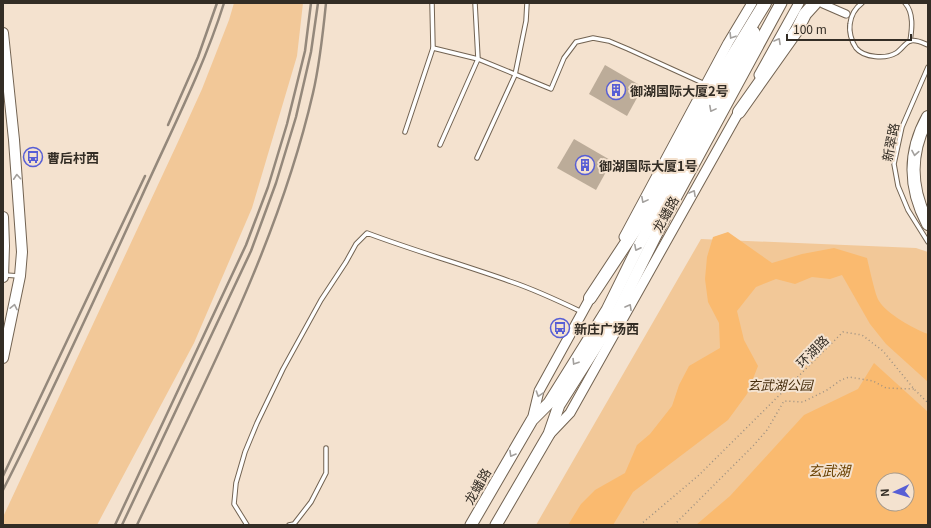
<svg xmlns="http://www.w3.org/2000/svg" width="931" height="528" viewBox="0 0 931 528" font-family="Georgia,'Noto Sans SC',serif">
<rect width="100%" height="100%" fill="#f4e2cf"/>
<g fill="#f2c898" fill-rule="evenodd">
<path d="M234 3H303L297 56 252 208 194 343 97 525H3V517L177 144 202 89 229 20Z"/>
<path d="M701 239 916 248 928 252V525H536ZM883 480H907V504H883Z"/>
</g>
<g fill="#faba6f" fill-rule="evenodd">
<path d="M728 232 772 263 802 254 834 248 867 258C869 266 875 295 879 301 887 314 914 329 928 334V382L886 344 870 324 842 275 830 279 812 277 795 284 776 279 756 287 737 311 744 340 758 366 747 394 728 420 633 492 613 525H568L581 504 595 490 625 473 637 445 650 434 672 406 679 385 689 366 720 348 719 323 708 302 705 279 707 257 713 237Z"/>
<path d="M874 363 928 412V525H696L730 496 804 415 858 389ZM883 480H907V504H883Z"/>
</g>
<g fill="#bcac99">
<path d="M605 65 643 87 627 116 589 94Z"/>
<path d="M574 139 612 161 596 190 557 168Z"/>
</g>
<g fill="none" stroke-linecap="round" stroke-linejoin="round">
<g stroke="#726352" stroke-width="5.5">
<g id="service">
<path d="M862 3C854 9 851 15 850 24 849 31 851 41 856 48 864 58 886 59 896 53 901 50 905 43 910 41 916 39 923 43 928 45"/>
<path d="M905 3C914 13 912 29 910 41"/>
<path d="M433 48 478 59 551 89 564 58 576 42 593 38 609 41 628 49 705 84"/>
<path d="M928 67 902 127 894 164 898 186 908 210 928 242"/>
<path d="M405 132 433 48 432 3"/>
<path d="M440 145 478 59 475 3"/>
<path d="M477 158 515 75 526 21 527 3"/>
<path d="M5 275 19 276"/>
<path d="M247 525 234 504 236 483 245 452 257 423 283 369 321 300 346 262 356 244 367 233C415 251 464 265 512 282 536 290 559 301 582 312"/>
<path d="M289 525 294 524 311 502 326 473V448"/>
</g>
</g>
<g stroke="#726352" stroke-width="9">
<path id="minor" d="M823 4 846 14"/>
</g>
<g stroke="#726352" stroke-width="11">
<g id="tertiary">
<path d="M759 75 799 3"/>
<path d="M624 237 728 43 752 3"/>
<path d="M532 420 539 391 593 293"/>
<path d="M550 434 570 413 741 108"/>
</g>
</g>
<g stroke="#726352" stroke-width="12">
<g id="secondary">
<path d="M3 33 14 140 22 252 20 276 3 358"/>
<path d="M3 217 4 246 3 277"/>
</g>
</g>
<g stroke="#726352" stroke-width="13">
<g id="primary">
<path d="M471 525 532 420 549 403 607 310 638 247 754 32"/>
<path d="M496 525 549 434 559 405 616 315 664 219 781 3"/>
</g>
</g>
<g stroke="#726352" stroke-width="14">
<g id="trunk">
<path d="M739 112 797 30 805 14 815 3"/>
<path d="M928 117C908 153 909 188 928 224"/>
<path d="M590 298 652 204 710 93 765 3"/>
</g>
</g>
<g stroke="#9c9082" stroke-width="1.5" stroke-dasharray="1 3" stroke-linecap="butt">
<path d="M640 525 699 475 843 332 862 335 883 351 914 389 928 403"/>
<path d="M674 525 754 445 767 430 784 401 803 402 827 390 841 380 849 377 873 381 886 388 914 389"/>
</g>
<use href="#service" stroke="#fff" stroke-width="3.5"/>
<use href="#minor" stroke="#fff" stroke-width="7"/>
<use href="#tertiary" stroke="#fff" stroke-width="9"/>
<use href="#secondary" stroke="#fff" stroke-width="10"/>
<use href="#primary" stroke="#fff" stroke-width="11"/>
<use href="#trunk" stroke="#fff" stroke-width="12"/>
<g stroke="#94887b" stroke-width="2.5">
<path d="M168 125 198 57 217 3"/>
<path d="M3 476 145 176"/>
<path d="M3 490C52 394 96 296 141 198 170 133 203 70 224 3"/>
<path d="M115 525 246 245 268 187 287 124 305 51 311 3"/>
<path d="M122 525 251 251 276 183 296 117 311 52 318 3"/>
<path d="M137 525C203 385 278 245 313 93 320 63 323 33 326 3"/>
</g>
</g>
<defs><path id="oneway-chevron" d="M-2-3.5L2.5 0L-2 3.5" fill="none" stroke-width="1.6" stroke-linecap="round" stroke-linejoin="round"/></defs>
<g stroke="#a3a09d">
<use href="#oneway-chevron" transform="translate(732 36) rotate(122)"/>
<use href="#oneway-chevron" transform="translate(778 41) rotate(-61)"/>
<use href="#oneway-chevron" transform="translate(712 109) rotate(118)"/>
<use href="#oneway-chevron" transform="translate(915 153) rotate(100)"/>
<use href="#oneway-chevron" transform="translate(17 177) rotate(-94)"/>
<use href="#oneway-chevron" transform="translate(693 193) rotate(-61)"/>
<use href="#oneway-chevron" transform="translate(644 200) rotate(118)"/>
<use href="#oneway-chevron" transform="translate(637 248) rotate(117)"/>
<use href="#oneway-chevron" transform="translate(14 307) rotate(-78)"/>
<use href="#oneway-chevron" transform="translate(629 307) rotate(-61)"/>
<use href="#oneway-chevron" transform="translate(575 362) rotate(122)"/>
<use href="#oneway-chevron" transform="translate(539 394) rotate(108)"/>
<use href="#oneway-chevron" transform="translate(512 454) rotate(120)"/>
</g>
<defs>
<g id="building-ring" transform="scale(1)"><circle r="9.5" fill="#f4e2cf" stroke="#575ed5" stroke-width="1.5"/><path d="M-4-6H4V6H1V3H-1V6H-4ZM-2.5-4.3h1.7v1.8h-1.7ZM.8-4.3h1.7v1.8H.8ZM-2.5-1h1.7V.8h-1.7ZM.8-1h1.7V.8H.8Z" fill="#575ed5"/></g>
<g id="bus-ring" transform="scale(1)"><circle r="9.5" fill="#f4e2cf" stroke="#575ed5" stroke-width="1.5"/><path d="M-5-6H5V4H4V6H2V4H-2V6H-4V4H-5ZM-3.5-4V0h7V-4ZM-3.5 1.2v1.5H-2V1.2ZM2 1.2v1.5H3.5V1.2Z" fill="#575ed5"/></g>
</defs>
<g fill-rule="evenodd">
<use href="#building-ring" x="616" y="90"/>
<use href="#bus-ring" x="33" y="157"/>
<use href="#building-ring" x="585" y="165"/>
<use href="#bus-ring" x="560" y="328"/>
</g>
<g text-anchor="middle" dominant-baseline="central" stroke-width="4" stroke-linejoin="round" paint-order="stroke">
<g font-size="13" font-weight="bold" fill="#332d25" stroke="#f4e2cf" text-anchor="start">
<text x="630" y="90">御湖国际大厦2号</text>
<text x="47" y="157">曹后村西</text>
<text x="599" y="165">御湖国际大厦1号</text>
<text x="574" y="328">新庄广场西</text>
</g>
<g font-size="13" fill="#332d25" stroke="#f4e2cf">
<text transform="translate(890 142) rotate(-79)">新翠路</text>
<text transform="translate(665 214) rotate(-61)">龙蟠路</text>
<text transform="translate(812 351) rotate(-45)">环湖路</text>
<text transform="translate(477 486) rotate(-60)">龙蟠路</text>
</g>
<g font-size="13" font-style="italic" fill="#472e0d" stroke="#f4e2cf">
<text x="780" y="384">玄武湖公园</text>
</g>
<g font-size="14" font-style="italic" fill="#684000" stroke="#f4e2cf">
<text x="829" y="470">玄武湖</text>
</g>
</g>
<rect width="931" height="528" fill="none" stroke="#332d25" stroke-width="8"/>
<g transform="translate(895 492) rotate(266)"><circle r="19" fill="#f4e2cf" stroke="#a79a8b"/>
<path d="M0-3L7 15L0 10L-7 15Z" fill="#575ed5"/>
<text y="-6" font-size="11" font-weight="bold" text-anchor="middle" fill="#332d25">N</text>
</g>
<path d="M787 34v6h124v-6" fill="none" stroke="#332d25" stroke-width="2"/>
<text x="793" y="34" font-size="12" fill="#332d25" stroke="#f4e2cf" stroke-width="3" paint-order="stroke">100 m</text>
</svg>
